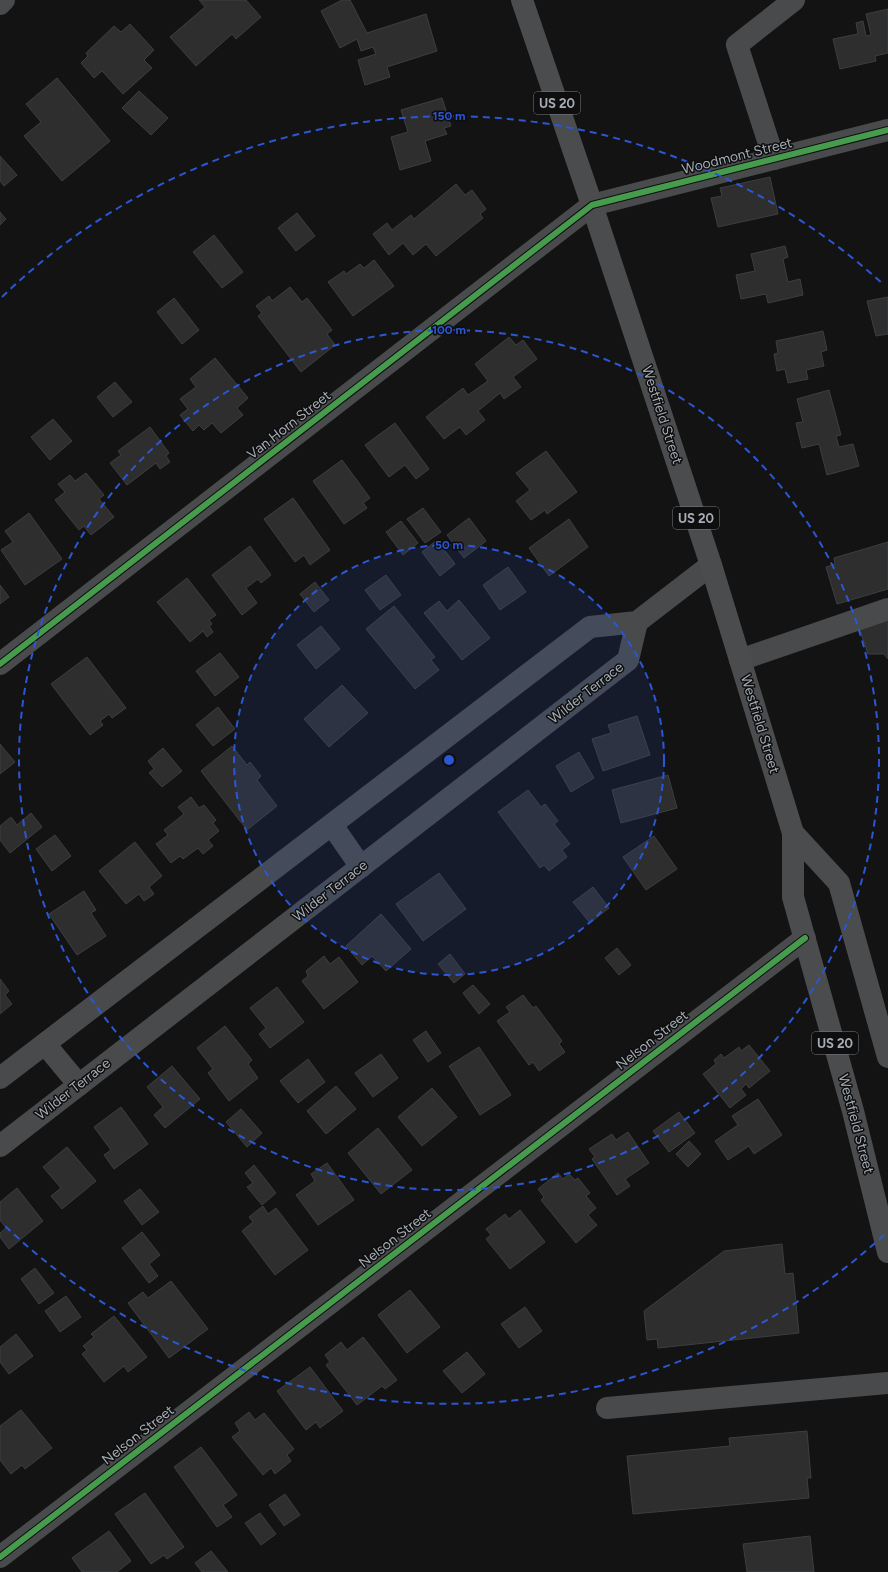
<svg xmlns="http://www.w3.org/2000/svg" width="888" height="1572" viewBox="0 0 888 1572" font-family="Figtree,sans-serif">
<rect width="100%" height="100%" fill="#131314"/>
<g fill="#2e2e2f" stroke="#3c3e40">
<path d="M199 0H246L261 17 236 39 232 34 196 66 170 37 205 7Z"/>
<path d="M342 0H350L367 33 426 14 437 51 387 67 390 77 365 85 358 60 376 54 373 47 361 51 357 39 340 48 321 11Z"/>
<path d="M888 9V53L875 56 876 61 840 69 833 39 858 34 856 23 863 21 866 36 871 35 866 14Z"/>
<path d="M130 24 154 50 144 60 152 68 123 94 102 71 94 78 81 63 88 56 86 53 114 26 121 32Z"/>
<path d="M57 78 110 141 62 181 24 136 41 122 26 104Z"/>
<path d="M139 91 168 118 151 135 122 108Z"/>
<path d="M442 98 451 126 444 128 447 134 425 141 431 161 400 170 391 137 408 132 401 110Z"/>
<path d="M0 156 17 175 4 186 0 181Z"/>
<path d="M770 177 778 214 718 227 711 198 722 196 720 188Z"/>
<path d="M456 184 465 195 472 190 486 209 480 214 483 218 436 256 426 244 413 255 403 243 389 255 373 234 387 223 392 230 411 215 414 219Z"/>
<path d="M0 212 6 219 0 225Z"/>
<path d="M297 213 315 236 296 251 278 228Z"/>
<path d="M214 235 243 272 222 288 193 252Z"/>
<path d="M785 246 788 257 783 259 788 282 800 279 803 295 768 303 766 294 741 299 736 275 755 271 751 254Z"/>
<path d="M374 260 394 286 353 316 328 282 344 271 346 274 360 264 364 268Z"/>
<path d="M290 287 302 302 307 298 332 330 327 334 335 345 301 372 258 316 262 313 256 306 269 296 272 301Z"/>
<path d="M888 297V334L876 336 867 301Z"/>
<path d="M174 298 199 330 182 344 157 312Z"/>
<path d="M823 331 827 350 821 352 824 366 806 370 808 379 788 383 785 369 777 371 774 354 778 353 776 341Z"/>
<path d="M509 337 516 345 523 340 537 359 513 377 521 387 504 399 500 393 478 411 485 420 466 435 460 427 444 439 426 417 463 388 468 395 488 381 475 364Z"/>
<path d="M215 358 248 398 237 408 243 415 221 433 212 423 204 430 199 425 193 431 180 415 188 409 180 399 196 387 190 379Z"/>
<path d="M115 382 132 402 113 417 97 397Z"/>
<path d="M829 390 841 435 836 436 839 447 853 444 859 466 827 475 819 444 802 448 796 423 803 422 797 399Z"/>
<path d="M53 419 72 441 50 460 31 437Z"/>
<path d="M395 423 429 469 416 479 405 465 389 477 365 445Z"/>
<path d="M150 427 169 453 166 456 170 462 160 469 156 463 127 485 110 463 121 455 118 451Z"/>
<path d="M546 451 577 492 547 514 545 510 531 520 516 501 530 490 516 473Z"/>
<path d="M342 460 370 498 363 503 367 508 344 524 313 481Z"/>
<path d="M86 473 104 495 99 499 114 517 91 535 84 526 79 530 55 500 65 492 58 484 70 475 75 481Z"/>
<path d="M293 498 330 550 310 565 304 555 295 562 264 519Z"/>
<path d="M423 508 441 532 425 543 407 519Z"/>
<path d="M29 513 62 559 25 585 1 550 13 542 5 531Z"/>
<path d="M469 518 486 541 464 558 447 535Z"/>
<path d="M569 519 588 547 549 576 529 548Z"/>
<path d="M401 521 418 543 403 555 386 532Z"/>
<path d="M437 540 455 564 440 576 422 552Z"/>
<path d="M888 542V589L837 604 826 567 835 564 834 558Z"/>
<path d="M250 546 271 575 261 583 258 579 246 588 257 603 242 615 212 575Z"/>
<path d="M508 567 526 592 500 610 483 585Z"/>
<path d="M386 575 401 595 380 610 365 590Z"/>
<path d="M187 578 216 615 209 620 212 624 209 626 213 632 207 637 203 631 190 642 157 602Z"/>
<path d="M315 582 329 600 314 612 300 594Z"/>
<path d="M0 585 9 597 0 604Z"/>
<path d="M459 600 490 638 462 660 424 613 439 601 447 611Z"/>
<path d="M394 606 435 657 431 660 439 670 415 689 366 629Z"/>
<path d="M888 614V659L884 654H868L858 625Z"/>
<path d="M321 626 340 649 316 669 297 645Z"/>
<path d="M220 653 239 677 215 696 196 671Z"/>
<path d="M87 657 126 708 112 718 109 714 100 721 103 725 90 735 51 684Z"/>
<path d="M342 685 368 713 329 747 304 719Z"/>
<path d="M218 707 235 729 213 746 196 725Z"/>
<path d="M637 716 650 755 603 771 592 739 611 733 608 725Z"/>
<path d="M0 744 15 762 0 774Z"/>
<path d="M232 746 247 765 250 762 261 776 257 780 277 806 247 830 201 771Z"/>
<path d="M163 748 182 771 162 787 149 773 154 769 148 761Z"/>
<path d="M579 752 594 778 571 792 556 766Z"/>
<path d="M668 775 677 808 621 823 612 790Z"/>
<path d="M528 790 541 807 545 804 558 821 554 824 570 844 562 850 567 857 549 871 544 865 540 868 498 812Z"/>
<path d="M191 797 199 808 204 805 216 820 213 823 219 831 208 840 213 846 203 854 198 848 183 859 180 856 171 863 156 844 168 835 164 830 184 814 178 807Z"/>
<path d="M31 813 42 827 10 853 0 840V826L11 817 17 825Z"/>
<path d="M55 835 71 856 52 871 36 849Z"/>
<path d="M654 836 677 869 646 890 623 857Z"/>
<path d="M135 842 162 876 149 887 154 894 144 901 139 894 126 904 99 871Z"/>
<path d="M439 873 466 909 423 941 396 904Z"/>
<path d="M593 887 609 908 590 923 573 902Z"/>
<path d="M84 891 96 910 91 913 106 936 77 955 49 914Z"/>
<path d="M381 914 411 949 386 971 372 956 362 965 346 946Z"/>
<path d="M617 948 631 965 619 975 605 958Z"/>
<path d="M450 954 465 974 454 983 438 964Z"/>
<path d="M324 956 330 964 339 957 358 982 324 1009 302 981 308 976 306 971Z"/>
<path d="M0 979 9 991 5 995 12 1004 0 1014Z"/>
<path d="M473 985 490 1004 479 1014 463 993Z"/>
<path d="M277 987 304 1022 270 1048 259 1034 266 1028 250 1008Z"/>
<path d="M523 995 533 1008 536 1006 562 1041 559 1044 565 1052 539 1071 533 1062 529 1065 497 1021 510 1012 506 1007Z"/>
<path d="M225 1026 252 1060 248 1064 258 1078 229 1101 208 1073 213 1069 197 1048Z"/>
<path d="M426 1031 441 1053 428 1062 413 1040Z"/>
<path d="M749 1045 770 1071 749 1088 746 1084 741 1089 746 1095 730 1108 703 1074 716 1064 714 1060 721 1054 724 1058 739 1047 741 1051Z"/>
<path d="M479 1047 511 1095 480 1115 449 1066Z"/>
<path d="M381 1054 398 1078 373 1097 355 1073Z"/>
<path d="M308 1059 325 1082 298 1103 280 1081Z"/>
<path d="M172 1066 200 1099 165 1128 154 1115 163 1107 147 1087Z"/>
<path d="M336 1086 356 1109 326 1134 307 1111Z"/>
<path d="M432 1088 457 1117 422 1146 398 1117Z"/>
<path d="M758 1099 782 1135 754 1154 749 1146 728 1160 715 1141 738 1125 732 1116Z"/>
<path d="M121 1107 148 1144 114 1169 104 1155 111 1150 94 1127Z"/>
<path d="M241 1109 262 1133 247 1147 226 1122Z"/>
<path d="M679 1112 695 1133 669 1152 653 1131Z"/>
<path d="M378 1128 412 1170 381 1194 348 1153Z"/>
<path d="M628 1132 649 1163 625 1179 630 1186 617 1195 592 1159 595 1157 589 1149 612 1134 616 1140Z"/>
<path d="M689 1141 701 1154 688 1167 676 1154Z"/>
<path d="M67 1147 96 1181 62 1209 51 1196 61 1188 43 1167Z"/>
<path d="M327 1163 354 1200 318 1225 296 1195 315 1181 311 1174Z"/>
<path d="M254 1165 276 1193 262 1205 247 1187 253 1183 245 1173Z"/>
<path d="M558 1173 563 1179 569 1174 575 1180 578 1178 590 1193 586 1196 596 1208 588 1215 597 1225 576 1243 541 1200 544 1197 538 1189Z"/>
<path d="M17 1188 43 1221 9 1249 0 1237V1233L6 1228 0 1220V1202Z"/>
<path d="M140 1189 159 1212 142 1225 124 1201Z"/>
<path d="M263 1206 268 1214 276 1208 308 1250 275 1275 242 1231 253 1222 249 1217Z"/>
<path d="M520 1210 545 1242 510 1269 486 1239 491 1235 486 1229 505 1214 509 1219Z"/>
<path d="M142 1232 160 1255 149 1264 158 1276 149 1283 122 1248Z"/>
<path d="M782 1244 785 1274 793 1273 799 1333 658 1348 657 1339 647 1340 644 1311 724 1251Z"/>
<path d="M35 1268 54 1293 39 1304 21 1279Z"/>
<path d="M171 1281 208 1329 169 1358 128 1303 143 1292 148 1298Z"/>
<path d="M410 1290 440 1327 407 1353 378 1315Z"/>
<path d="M66 1296 81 1317 60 1332 45 1311Z"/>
<path d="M525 1307 542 1331 519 1348 501 1324Z"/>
<path d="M114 1316 147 1357 128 1372 124 1366 104 1382 82 1354 87 1350 83 1346 94 1337 91 1334Z"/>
<path d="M16 1334 33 1356 9 1374 0 1362V1347Z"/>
<path d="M363 1337 397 1380 385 1389 382 1386 357 1405 326 1365 330 1362 325 1355 341 1342 347 1350Z"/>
<path d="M467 1352 485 1374 462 1393 443 1371Z"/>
<path d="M310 1367 343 1411 320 1428 316 1422 306 1430 277 1391Z"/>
<path d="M21 1410 52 1448 25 1469 22 1465 11 1474 0 1460V1426Z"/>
<path d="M249 1412 255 1420 264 1413 294 1449 287 1455 291 1461 275 1474 271 1468 263 1475 232 1437 240 1431 235 1423Z"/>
<path d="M807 1431 811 1478H807L809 1498 633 1514 627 1456 730 1446 729 1438Z"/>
<path d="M201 1447 237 1495 223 1505 232 1517 217 1527 174 1467Z"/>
<path d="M145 1493 184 1547 167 1559 164 1555 151 1564 115 1514Z"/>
<path d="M285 1494 300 1515 284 1526 269 1505Z"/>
<path d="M260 1513 276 1534 261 1545 245 1523Z"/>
<path d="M109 1531 131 1561 117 1572H82L72 1558Z"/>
<path d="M810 1536 814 1572H747L743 1544Z"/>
<path d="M211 1551 228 1572H202L195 1563Z"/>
</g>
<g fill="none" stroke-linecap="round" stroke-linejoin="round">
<g stroke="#484a4c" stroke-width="22">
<path d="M0 4 4 0"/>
<path d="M774 159 737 45 794 0"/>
<path d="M740 660 888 609"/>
<path d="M0 664 592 205 888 130"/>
<path d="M332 825 361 867"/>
<path d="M45 1044 79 1085"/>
<path d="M0 1078 590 627 637 622 711 565"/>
<path d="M0 1146 628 660 637 622"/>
<path d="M607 1408 888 1383"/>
<path d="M0 1557 805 938"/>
</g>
<g stroke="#4a4c4e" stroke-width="22">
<path d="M522 0 592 205 711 565 793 833V897L853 1111 888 1252"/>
<path d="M793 833 839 883 888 1057"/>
</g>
<g stroke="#0e0e0f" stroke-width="8">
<g id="cycleway">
<path d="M0 664 592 205 888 130"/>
<path d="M0 1557 805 938"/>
</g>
</g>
<use href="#cycleway" stroke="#469c4c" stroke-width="6"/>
</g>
<circle cx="449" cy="760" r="215" fill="#2b57d4" fill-opacity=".12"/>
<g fill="none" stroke="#2b57d4" stroke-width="2" stroke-dasharray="7 5">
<circle cx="449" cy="760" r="215"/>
<circle cx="449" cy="760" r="430"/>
<path d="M884 1235A644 644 0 0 1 2 1223M2 297A644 644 0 0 1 884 285"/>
</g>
<g text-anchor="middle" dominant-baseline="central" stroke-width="3" stroke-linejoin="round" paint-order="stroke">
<g fill="#0e0e0f" stroke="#787d82" stroke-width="1">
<rect x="534" y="92" width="46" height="22" rx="3"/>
<rect x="673" y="507" width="46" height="22" rx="3"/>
<rect x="812" y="1032" width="46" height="22" rx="3"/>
</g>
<g font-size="13" font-weight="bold" fill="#a5acb4">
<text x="557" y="103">US 20</text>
<text x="696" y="518">US 20</text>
<text x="835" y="1043">US 20</text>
</g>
<g font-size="14" fill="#a5acb4" stroke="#0e0e0f">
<text transform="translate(737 156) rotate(-14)">Woodmont Street</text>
<text transform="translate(662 415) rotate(72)">Westfield Street</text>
<text transform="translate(289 425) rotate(-38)">Van Horn Street</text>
<text transform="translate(586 693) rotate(-38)">Wilder Terrace</text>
<text transform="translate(760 724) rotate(73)">Westfield Street</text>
<text transform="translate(330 891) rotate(-38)">Wilder Terrace</text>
<text transform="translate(652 1040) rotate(-38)">Nelson Street</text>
<text transform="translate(73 1089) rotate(-38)">Wilder Terrace</text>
<text transform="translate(856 1124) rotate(75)">Westfield Street</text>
<text transform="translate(395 1238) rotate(-38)">Nelson Street</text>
<text transform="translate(138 1435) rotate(-38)">Nelson Street</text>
</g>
</g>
<circle cx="449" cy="760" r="6" fill="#2b57d4" stroke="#0e0e0f" stroke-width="2"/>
<g font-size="12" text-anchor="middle" font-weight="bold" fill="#2b57d4" stroke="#0e0e0f" stroke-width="3" stroke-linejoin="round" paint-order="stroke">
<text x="449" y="120">150 m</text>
<text x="449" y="334">100 m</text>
<text x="449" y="549">50 m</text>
</g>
</svg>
